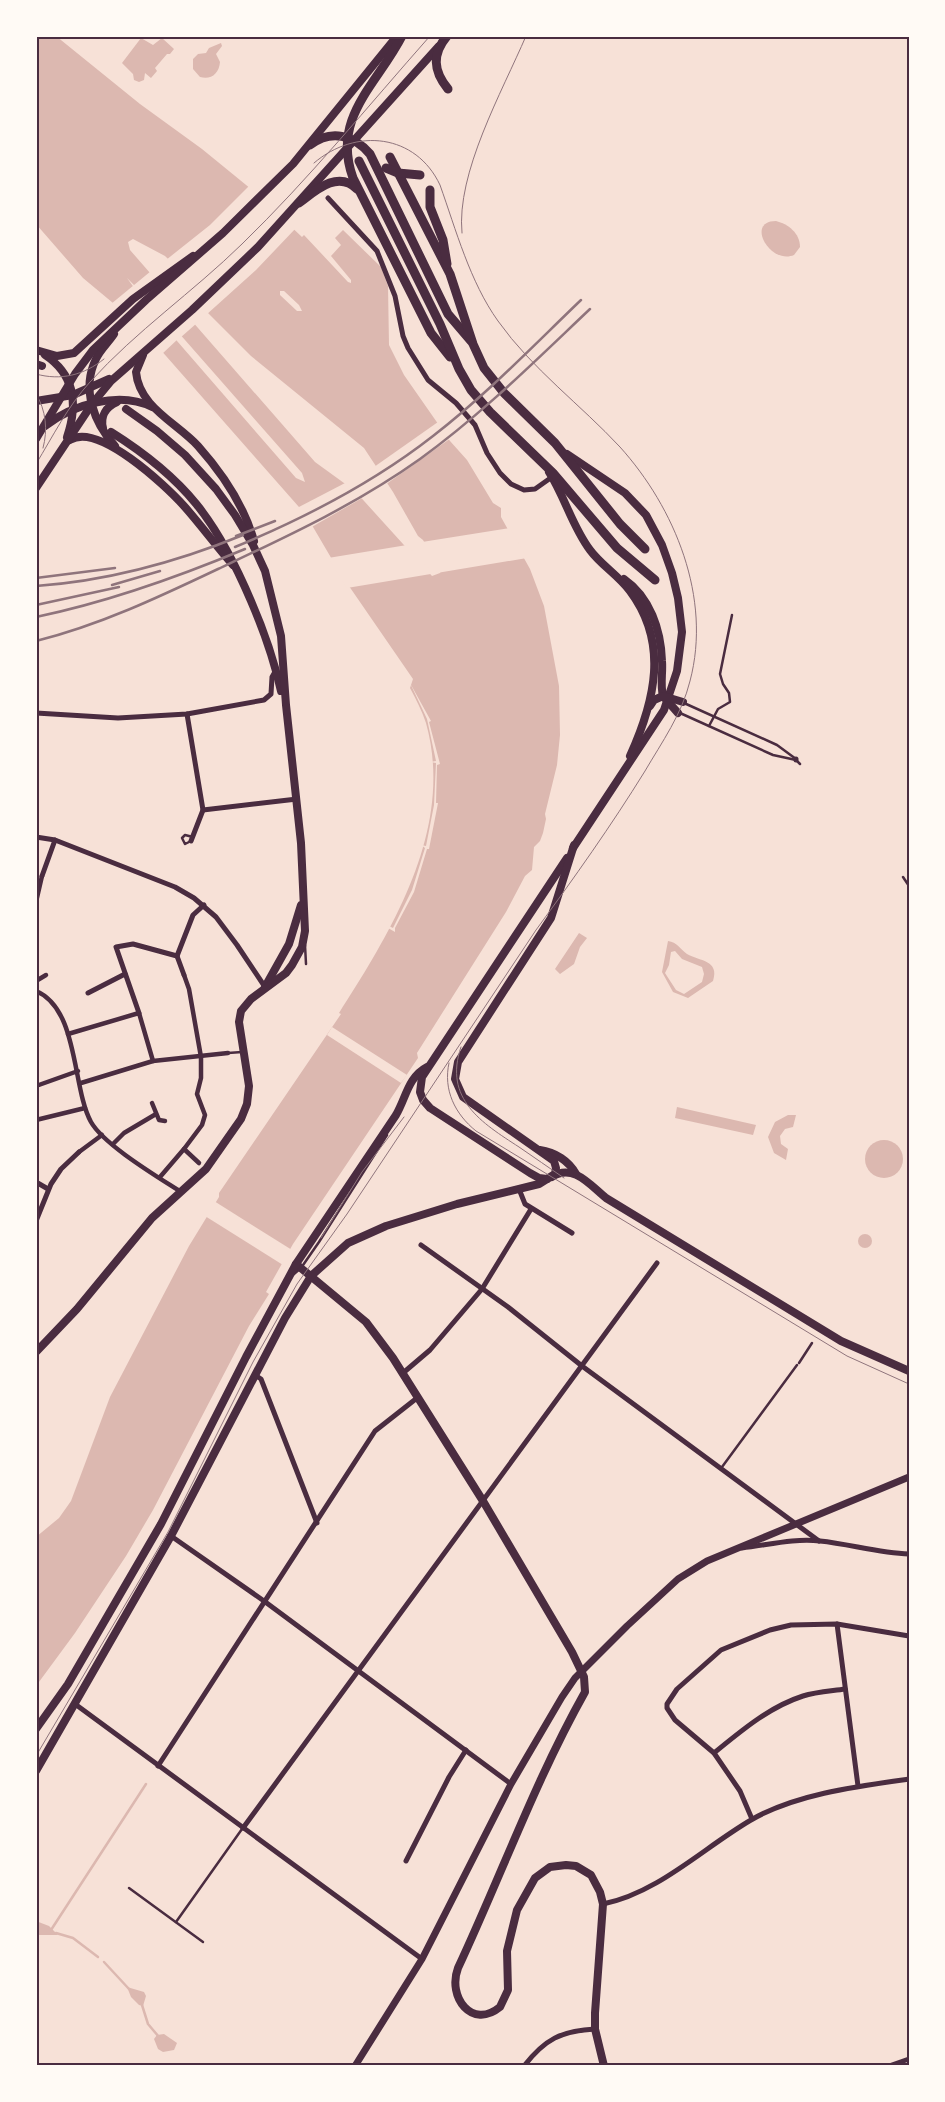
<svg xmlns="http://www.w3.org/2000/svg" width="945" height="2102" viewBox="0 0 945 2102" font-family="'Exo 2',sans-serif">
<rect width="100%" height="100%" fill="#f7e1d7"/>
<g fill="#dcb8b0" fill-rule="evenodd">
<path d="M36 36H56L140 104 202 149 251 189 302 237 304 235 348 282 351 283V280L331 256 341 245 335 238 343 230 381 267 388 286 389 345 404 375 450 441 467 460 493 503 501 508V517L530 569 544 606 559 686 560 735 557 765 545 814 546 819 543 833 540 841 534 847 532 870 525 876 506 912 417 1053 418 1058 293 1244 266 1292 269 1294 249 1326 153 1510 126 1556 75 1633 36 1686V1537L59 1518 71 1501 110 1397 189 1246 219 1197V1193L341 1014 339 1013C393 929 455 827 426 723 422 711 416 699 410 688L413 679 340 573 306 515 137 323 83 278 36 224ZM221 231 253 263 248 264 217 234ZM133 239 165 256 208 298 201 306 251 356 364 448 393 492 418 536 423 540 441 571 440 573 432 576 355 491 315 462 130 250 128 242ZM127 278 156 307 302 473 305 482 296 478 151 311ZM280 291H284L299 305 302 311H297L280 295Z"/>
<path d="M141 38 153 45 162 38 174 49 170 54H167L155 68 157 71 151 78 145 73 144 80 139 82 134 80 133 74 122 63Z"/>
<path d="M221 43 222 46 216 54 220 62C219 74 211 80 200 77L193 69V59L198 54 206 53 209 48Z"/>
<path d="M776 221C788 224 800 233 800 247L794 255C770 265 745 221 776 221Z"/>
<path d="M579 933 587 938 580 947 574 964 560 974 555 969Z"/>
<path d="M668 941C677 942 680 949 687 954 699 961 720 960 713 981L688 998 673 992 662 972ZM675 951 682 959 702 967 704 974 702 982 684 994 676 990 665 973 669 965 671 952Z"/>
<path d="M677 1107 756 1125 753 1135 675 1118Z"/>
<path d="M788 1115H796L793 1127 785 1129 780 1136 781 1144 788 1149 786 1160 774 1153 768 1137 775 1122Z"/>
<circle cx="884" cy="1159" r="19"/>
<circle cx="865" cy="1241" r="7"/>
<path d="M36 1921 49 1926 58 1935H36Z"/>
<path d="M127 1987 144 1992 146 1996 143 2006 139 2005 131 1997Z"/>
<path d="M164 2034 177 2043 174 2050 163 2052 158 2049 154 2039 157 2035Z"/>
</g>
<g fill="#f7e1d7">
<path d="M250 185 296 228 256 270 206 315 199 308 205 298 166 260 210 225Z"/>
<path d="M151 271 197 323 180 338 142 295 178 339 162 354 136 324 111 304Z"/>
<path d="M438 422 451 438 385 485 374 467Z"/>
<path d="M347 482 364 497 310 528 297 508Z"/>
<path d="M510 528 527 558 347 588 328 558 407 545 433 573 438 570 422 542Z"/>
<path d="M410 683 431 721 429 722 440 764 437 765 436 803H438L429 849H427L414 892 395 928V932L388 928 389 926 393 928 412 890 425 848 421 845 426 846 434 805 436 763 430 762 436 761 427 719Z"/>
<path d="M332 1027 407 1075 401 1083 327 1035Z"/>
<path d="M214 1201 292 1250 283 1265 205 1216Z"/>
</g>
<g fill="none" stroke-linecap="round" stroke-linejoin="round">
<g stroke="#dcb8b0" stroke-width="2.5">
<path d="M51 1930 146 1784"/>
<path d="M56 1933 73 1938 98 1957"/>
<path d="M104 1962 129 1989"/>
<path d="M142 2005 148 2024 159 2037"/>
</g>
<g stroke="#4a2c40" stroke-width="2.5">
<path d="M684 703 777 745 796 759"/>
<path d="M680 713 773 755 796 760 800 764"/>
<path d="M709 726 718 709 730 702 729 693 723 684 720 674 732 615"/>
<path d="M191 841 185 844 182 838 185 835 193 837"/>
<path d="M903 877 909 886"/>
<path d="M305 945 306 964"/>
<path d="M228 1053 242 1052"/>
<path d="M294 1274 301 1268 319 1242 387 1135"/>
<path d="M799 1363 812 1343"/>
<path d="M722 1467 797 1365"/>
<path d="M129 1888 203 1942"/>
<path d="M176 1922 242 1829"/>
</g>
<g stroke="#4a2c40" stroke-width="4.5">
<path d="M36 902 42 876"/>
<path d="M36 981 46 975"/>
<path d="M36 991C79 1009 72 1088 91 1122 104 1145 158 1177 181 1192"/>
<path d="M68 1034 139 1013 153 1061"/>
<path d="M81 1083 153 1061 228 1053"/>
<path d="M36 1086 78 1071"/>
<path d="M152 1103 159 1120 165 1121"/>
<path d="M36 1120 85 1108"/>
<path d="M113 1144 124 1133 156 1114"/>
<path d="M184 1149 202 1125 205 1115 197 1094 201 1078V1057L189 989 184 975"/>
<path d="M79 1152 102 1135"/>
<path d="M160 1177 184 1149 199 1163"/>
</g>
<g stroke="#4a2c40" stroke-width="5">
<path d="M328 198 377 251 395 296 403 336 408 348 428 380 456 403 475 425 487 453 500 473 511 484 524 490 535 489 552 477"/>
<path d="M36 713 118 718 187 714 264 700 271 694 272 677 276 670"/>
<path d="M187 714 203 810 191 841"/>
<path d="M796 760V759"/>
<path d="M203 810 297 799"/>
<path d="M36 837 55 840 175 887 194 898 216 917 237 945 265 987"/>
<path d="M42 876 55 840"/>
<path d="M177 956 193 915 204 905"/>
<path d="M177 956 184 975"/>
<path d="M88 993 125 974"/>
<path d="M139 1013 116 947 133 944 177 956"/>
<path d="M36 1182 48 1189"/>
<path d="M519 1189 525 1204 572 1233"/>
<path d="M36 1221 51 1184 61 1169 79 1152"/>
<path d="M421 1245 508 1307 582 1366 819 1541"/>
<path d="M403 1373 430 1350 482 1289 531 1209"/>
<path d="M255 1375 261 1379 317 1523"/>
<path d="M171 1536 264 1601 511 1784"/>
<path d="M742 1548C768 1545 794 1538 820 1541 850 1544 878 1553 909 1554"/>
<path d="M837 1624 858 1786"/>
<path d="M75 1704 422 1959"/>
<path d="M714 1753C741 1731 769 1707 803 1696 816 1692 832 1691 845 1689"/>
<path d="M158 1766 375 1431 417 1398"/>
<path d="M752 1819 740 1791 714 1753 675 1720 667 1708V1704L677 1689 721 1650 770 1630 791 1625 837 1624 909 1636"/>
<path d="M243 1828 657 1263"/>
<path d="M406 1861 449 1777 466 1750"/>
<path d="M603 1904C658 1893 703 1848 751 1820 795 1794 859 1786 909 1779"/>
<path d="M524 2066C545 2039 561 2031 595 2029"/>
<path d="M889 2066 909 2059"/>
</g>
<path stroke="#4a2c40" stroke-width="7" d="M355 2066 422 1959 511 1784 562 1697 575 1678 627 1626 678 1579 707 1561 909 1477"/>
<g stroke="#4a2c40" stroke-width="8">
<path d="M114 334C108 343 100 350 96 359 81 389 94 423 115 446"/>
<path d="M36 350 57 356 74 353 133 299 193 256"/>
<path d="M45 355C75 375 78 405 67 437"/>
<path d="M143 355 136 372C139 407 177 423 198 446 222 473 244 505 254 541"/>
<path d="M36 364 42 366"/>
<path d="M36 401 73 395 109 379"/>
<path d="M45 426C73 404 120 391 152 407"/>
<path d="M103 428C100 416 106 407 117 402"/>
<path d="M111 432C186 479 217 521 251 601 264 631 274 660 281 691"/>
<path d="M36 439 75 374 93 350 146 300 223 233 293 164 397 36"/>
<path d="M70 440C98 422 165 485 184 506 201 525 216 546 233 565"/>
<path d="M567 454 625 493 646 515 662 545 672 573 678 598 682 632 677 671 664 710 573 848"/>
<path d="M549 472C565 497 572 526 590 550 601 565 618 575 630 591 669 643 655 701 630 756"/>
<path d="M36 488 92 404 111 381 192 310 258 247 439 46"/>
<path d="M624 579C650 597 661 630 662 661 663 673 660 684 663 696L678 713"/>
<path d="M650 706 654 700 663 696 683 702"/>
<path d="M265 987 289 944 301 905"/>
<path d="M540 1150C555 1152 569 1161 576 1174"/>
<path d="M552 1177C573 1163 590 1185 606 1198L841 1341 909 1371"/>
<path d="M547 1179 539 1178 530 1173 430 1108 423 1100 420 1092 422 1077 567 858"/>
<path d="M296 1264 366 1322 393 1358 483 1501 572 1652 584 1677 585 1692C535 1781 501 1876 458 1968 447 1997 472 2030 500 2007L508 1990 507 1951 517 1910 535 1878 550 1867 566 1865 576 1866 591 1875 600 1892 603 1904 595 2013V2029L604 2066"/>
<path d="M36 1352 77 1309 152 1218 206 1169 241 1119 247 1104 249 1086 239 1022 241 1011 251 999 286 973 292 965 302 947 305 931 301 843 286 705 281 636 265 571 253 545 235 515 216 489 185 455 157 431 126 409"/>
<path d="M36 1729 68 1684 161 1524 246 1357 296 1264 396 1115C406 1098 408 1077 427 1067"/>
<path d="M36 1771 171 1536 285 1318 311 1276 348 1243 386 1226 457 1204 539 1184 555 1174 556 1168 554 1161 463 1097 455 1079 458 1062 551 918 574 845"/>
</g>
<g stroke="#4a2c40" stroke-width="9">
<path d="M402 36C377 85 331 117 353 178L431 333 450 357"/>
<path d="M447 36C432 54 433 71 448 89"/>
<path d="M310 145C331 129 354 135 370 154L448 314 471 341"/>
<path d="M390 157 450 274 473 344 484 368 504 393 555 443 620 524 645 549"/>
<path d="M359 161 440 324 459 369 471 390 490 412 553 473 617 548 655 580"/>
<path d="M386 168 398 173 420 175"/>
<path d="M430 190V207L443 240 447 264"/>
<path d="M299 203C316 190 338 170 357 189"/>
</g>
<g stroke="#8f747c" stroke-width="1">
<path d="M462 233C456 173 502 92 526 36"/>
<path d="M36 374C61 381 84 375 104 359"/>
<path d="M36 394C46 410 48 430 43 448"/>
<path d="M36 464C53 436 68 406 90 382 136 331 193 292 242 244 309 179 368 106 430 36"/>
<path d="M461 1047C443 1099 482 1123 519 1147 534 1157 549 1168 564 1178"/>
<path d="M449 1063C443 1090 455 1114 476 1131L847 1356 909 1384"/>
<path d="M321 1238 362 1172 404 1117"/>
<path d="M36 1756 168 1532 253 1362 297 1284 347 1214 536 930C574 878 611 826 645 771 662 742 682 714 690 681 712 598 675 508 620 447 581 405 532 369 498 321 470 282 456 230 440 185 416 134 356 127 314 163"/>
</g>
<g stroke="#8f747c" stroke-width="2.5">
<path d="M236 536 275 521"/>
<path d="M235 547C305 518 373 483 433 436 486 395 533 346 581 300"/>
<path d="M36 578 115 568"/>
<path d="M112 585 160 571"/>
<path d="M36 586C107 581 177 562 243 535"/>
<path d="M36 605 119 587"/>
<path d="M36 617C108 602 178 577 245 549"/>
<path d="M36 641C100 625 159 597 218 569 288 536 357 504 420 459 481 415 535 361 590 309"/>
</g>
</g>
<rect width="945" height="2102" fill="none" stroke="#fffaf5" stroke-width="75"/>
<rect x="38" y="38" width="870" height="2026" fill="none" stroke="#4a2c40" stroke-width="2"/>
</svg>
